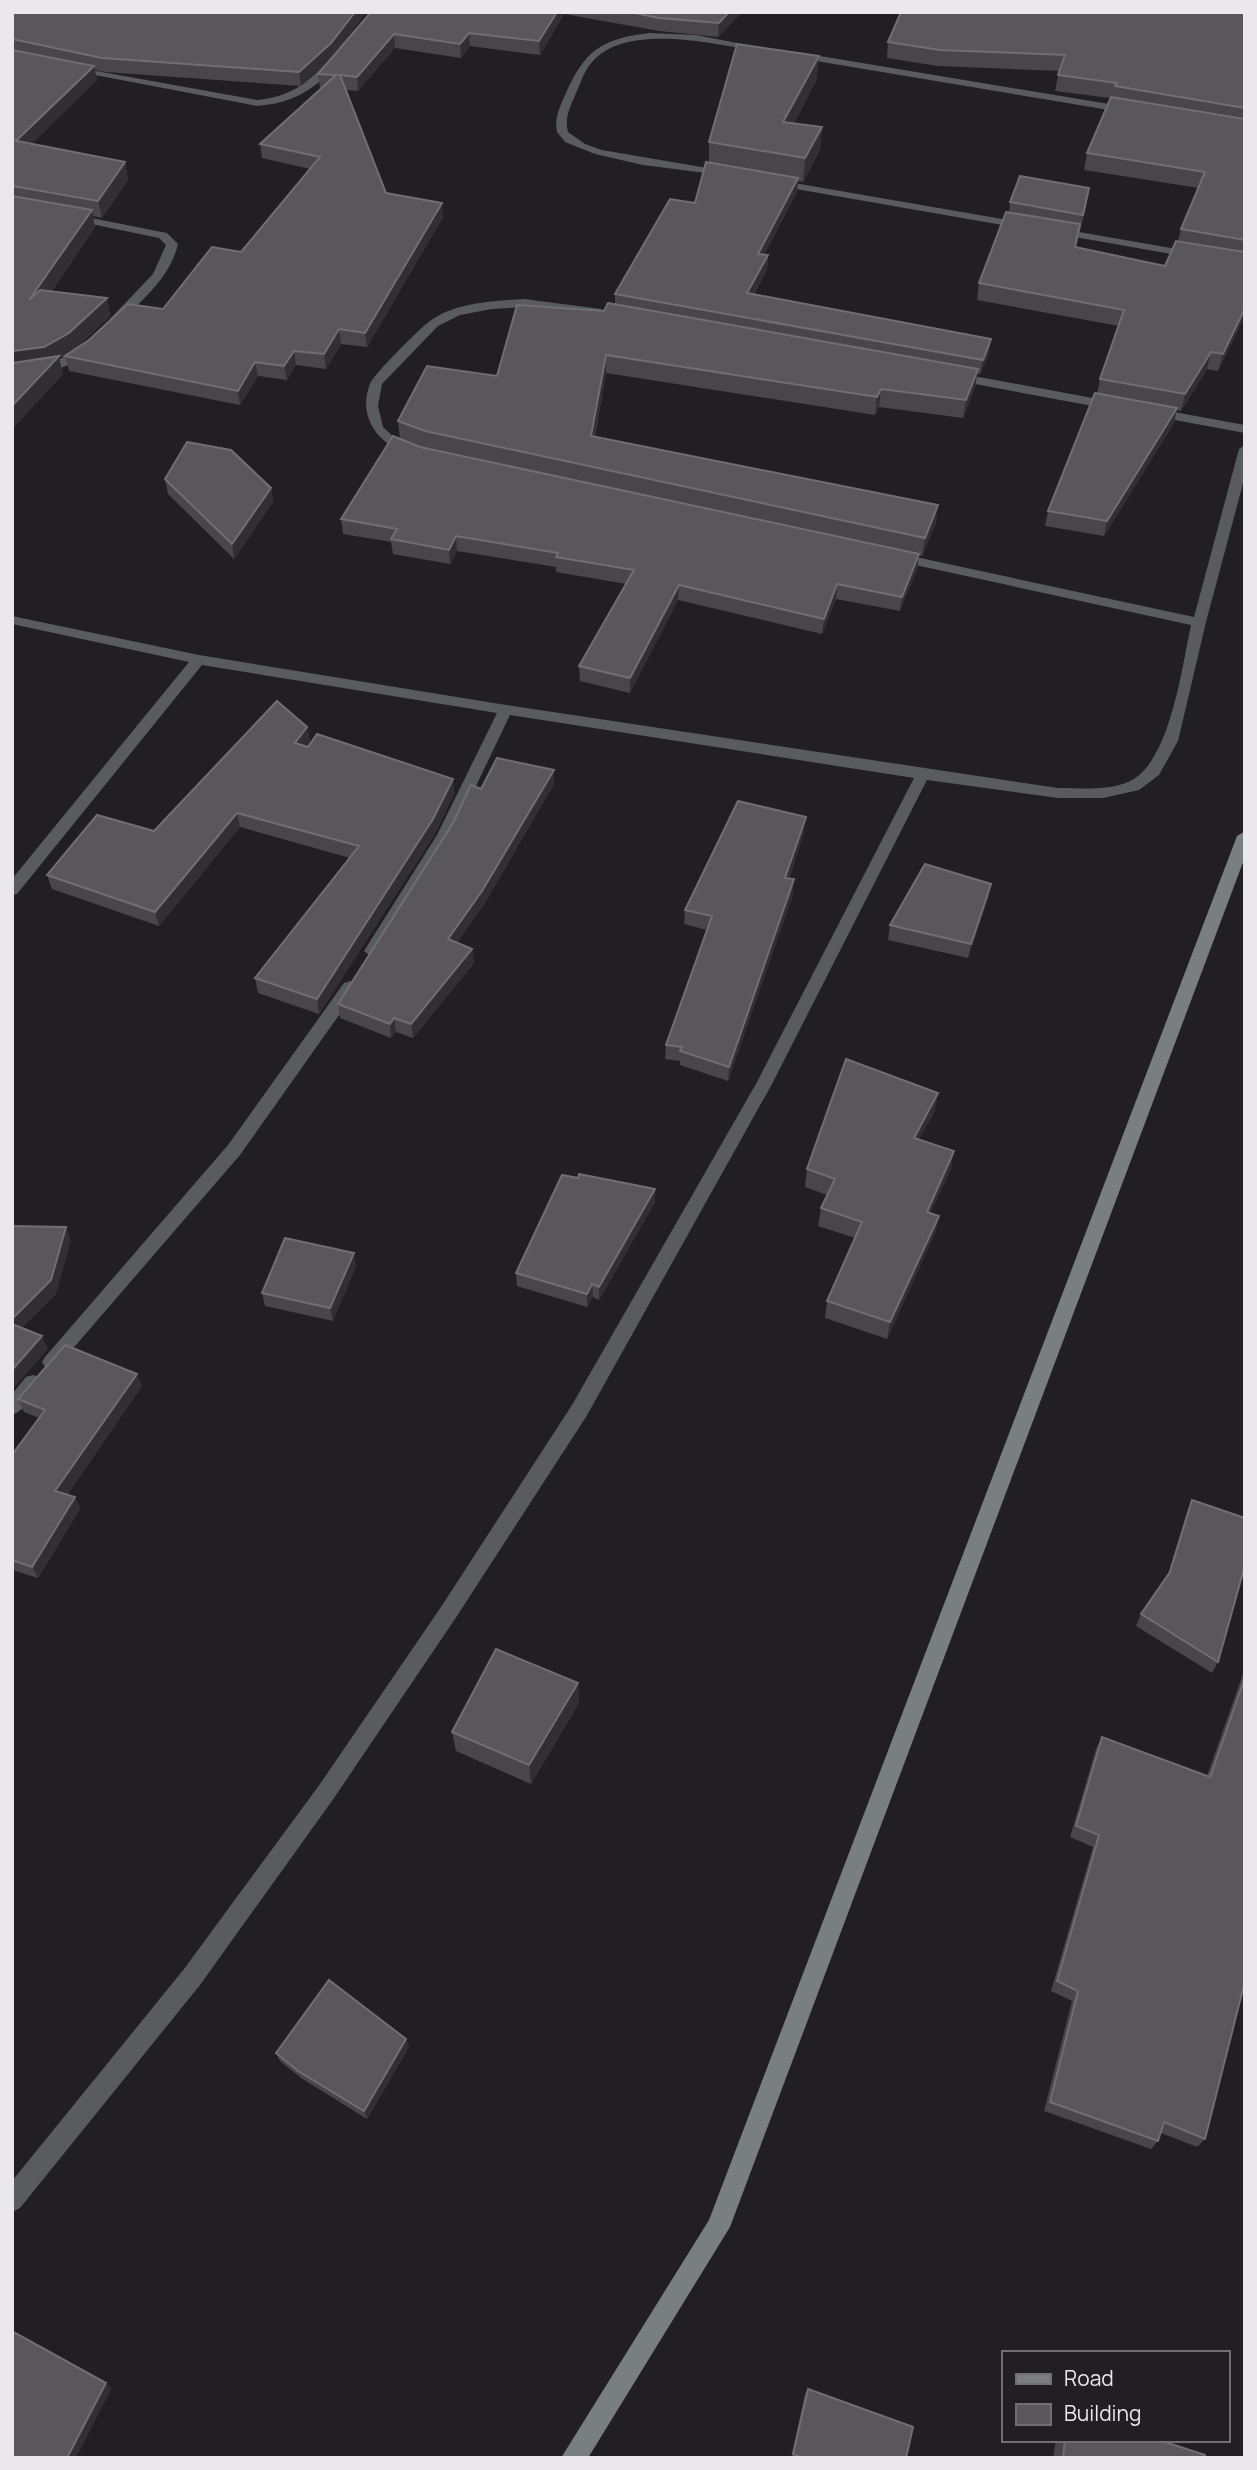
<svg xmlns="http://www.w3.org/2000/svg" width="1257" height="2470" font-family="Manrope,sans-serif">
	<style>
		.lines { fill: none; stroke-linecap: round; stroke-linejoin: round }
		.street { fill: #585c5c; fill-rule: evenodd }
		.secondary { fill: #797e7e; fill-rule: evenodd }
		.wall { fill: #49454b }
		.shaded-wall { fill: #322e34 }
		.building { fill: #5a575c; stroke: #716e73; stroke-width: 2 }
	</style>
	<rect width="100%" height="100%" fill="#211e24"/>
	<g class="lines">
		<path class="street" d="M 649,33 L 696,35 L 763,48 L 758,51 C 714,44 626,22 592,62 C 585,70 581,81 577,91 C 571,105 564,117 568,132 L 585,144 L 602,150 L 725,171 L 730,174 L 729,176 L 643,165 L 595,154 L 565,142 L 557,132 C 554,118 560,107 565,95 C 585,50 601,39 649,33 Z
			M 796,52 L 1127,107 L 1132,110 L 1127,113 L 792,57 L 792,53 Z
			M 331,58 L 340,60 C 317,89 294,103 257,106 L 69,70 L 74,67 L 257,100 C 291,97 309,82 331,58 Z
			M 777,180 L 1025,223 L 1031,226 L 1025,229 L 773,185 L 771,183 Z
			M 71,214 L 167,233 L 178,244 C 170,278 143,299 119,323 L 109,320 L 153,274 L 166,245 L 159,238 L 67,219 L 67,215 Z
			M 1056,228 L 1194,252 L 1200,255 L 1194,258 L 1052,233 L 1052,229 Z
			M 524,299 L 601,309 L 607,313 L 601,317 L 524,307 L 492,309 L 460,315 L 438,326 L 382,384 L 378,406 L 383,427 L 398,441 L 415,450 L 409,454 C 378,445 357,416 370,384 C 373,375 421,327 430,321 C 455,302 494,301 524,299 Z
			M 86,345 L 90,346 L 90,352 C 66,369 42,376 12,379 L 12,371 L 47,366 Z
			M 952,372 L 1114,402 L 1120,406 L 1114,410 L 948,379 L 946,376 Z
			M 1152,408 L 1245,425 L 1245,433 L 1148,415 L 1148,409 Z
			M 1245,445 L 1245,476 L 1206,622 L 1178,741 L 1159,775 L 1139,790 L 1103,798 L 1058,798 L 927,780 L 772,1084 L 586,1417 L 455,1619 L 334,1798 L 200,1985 L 20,2208 L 12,2212 L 12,2181 L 184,1969 L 320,1784 L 441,1607 L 572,1405 L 757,1082 L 914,778 L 510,715 L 452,836 L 378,955 L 372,957 L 364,951 L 437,835 L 497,713 L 202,665 L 17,894 L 12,895 L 12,879 L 189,662 L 12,624 L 12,616 L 199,655 L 506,705 L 1058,788 C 1081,788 1107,791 1128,782 C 1170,765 1182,666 1191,625 L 897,561 L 890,557 L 897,553 L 1194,617 L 1239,449 Z
			M 350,981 L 356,983 L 358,987 L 356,991 L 240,1155 L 57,1367 L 51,1370 L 45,1367 L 42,1362 L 45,1357 L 228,1145 L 344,983 Z
			M 33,1375 L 40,1377 L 42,1383 C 37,1394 24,1411 12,1415 L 12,1394 L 26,1377 Z"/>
		<path class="secondary" d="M 1245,831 L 1245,857 L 730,2227 L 588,2458 L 561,2458 L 709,2220 L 1237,836 Z"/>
	</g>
	<path class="wall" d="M 12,12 L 333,57 L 301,86 L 105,72 L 95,70 L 97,80 L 31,144 L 125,162 L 128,180 L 102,218 L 93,216 L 95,227 L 52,291 L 107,298 L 110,316 L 74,350 L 163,309 L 241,252 L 310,169 L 262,158 L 260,144 L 321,88 L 320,88 L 318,74 L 371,12 L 742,12 L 718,37 L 659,31 L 564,14 L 540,55 L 470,46 L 461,58 L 395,48 L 358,91 L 346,90 L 386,193 L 443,217 L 367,347 L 341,344 L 326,369 L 296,365 L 287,380 L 258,376 L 240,405 L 69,371 L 65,356 L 72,352 L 59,358 L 63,374 L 12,429 Z
		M 1245,12 L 1245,316 L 1218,371 L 1207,369 L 1181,411 L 1177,410 L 1174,423 L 1104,536 L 1045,526 L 1048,511 L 1097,394 L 1100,379 L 1119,326 L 977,300 L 979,283 L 1009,212 L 1010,202 L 1087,202 L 1076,247 L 1165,266 L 1178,241 L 1181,229 L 1199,188 L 1084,170 L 1087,153 L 1110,98 L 1055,91 L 1059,71 L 938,66 L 887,58 L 888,42 Z
		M 817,79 L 794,123 L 822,127 L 820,150 L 803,182 L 798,181 L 797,192 L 764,255 L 768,255 L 767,270 L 754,294 L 989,354 L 980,374 L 977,374 L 975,387 L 963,418 L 879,407 L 875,415 L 606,373 L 595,436 L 936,523 L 922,556 L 919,555 L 917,569 L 900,611 L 836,599 L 822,634 L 678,600 L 630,693 L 580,681 L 579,666 L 626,584 L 556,572 L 556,567 L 457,551 L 450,564 L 393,554 L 391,542 L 343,534 L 341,519 L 400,439 L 398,421 L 497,376 L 615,304 L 615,294 L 695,203 L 709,163 L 709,142 Z
		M 165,479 L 271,488 L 273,502 L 234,559 L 168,494 Z
		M 307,727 L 310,742 L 306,747 L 453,779 L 454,794 L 435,834 L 319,1014 L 258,993 L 255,978 L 350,858 L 240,827 L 159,926 L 52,889 L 47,875 L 154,831 Z
		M 554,770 L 554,784 L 483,906 L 457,942 L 472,949 L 474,963 L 413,1038 L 396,1032 L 391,1038 L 340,1018 L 338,1004 L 481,789 Z
		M 804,832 L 789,879 L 793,894 L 728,1081 L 680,1065 L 680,1061 L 665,1059 L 666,1045 L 707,930 L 684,924 L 685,910 Z
		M 991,884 L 988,899 L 968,958 L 888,940 L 890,925 Z
		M 935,1111 L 919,1139 L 951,1169 L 930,1213 L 939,1216 L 935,1233 L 887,1339 L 825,1318 L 827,1301 L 855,1238 L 818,1226 L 821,1208 L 827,1195 L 805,1187 L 807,1169 Z
		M 655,1202 L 599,1300 L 593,1297 L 587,1307 L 517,1286 L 516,1273 Z
		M 356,1266 L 333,1321 L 265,1306 L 262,1293 Z
		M 142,1386 L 67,1495 L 75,1497 L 80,1509 L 38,1578 L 12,1570 L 12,1455 L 39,1418 L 24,1412 L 18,1399 Z
		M 1192,1500 L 1218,1662 L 1212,1673 L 1136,1626 L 1141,1614 L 1167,1577 L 1187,1512 Z
		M 1245,1668 L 1245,1981 L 1205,2139 L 1197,2147 L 1161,2133 L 1158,2141 L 1151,2149 L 1044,2111 L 1072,2001 L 1051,1991 L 1093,1847 L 1070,1837 L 1096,1749 L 1102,1737 L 1207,1776 Z
		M 578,1683 L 579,1703 L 531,1784 L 456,1751 L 452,1732 Z
		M 406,2039 L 409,2047 L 367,2119 L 301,2078 L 280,2061 L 276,2053 Z
		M 808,2389 L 906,2458 L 791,2458 L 805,2394 Z
		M 1056,2440 L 1159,2440 L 1205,2458 L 1053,2458 Z"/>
	<path class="shaded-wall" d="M 355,12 L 367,12 L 333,57 L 301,86 L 299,72 Z
		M 557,12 L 564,12 L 564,14 L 540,55 L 539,41 Z
		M 729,12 L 742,12 L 718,37 L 719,23 Z
		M 469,33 L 470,46 L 461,58 L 460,44 Z
		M 394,34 L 395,48 L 358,91 L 357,77 Z
		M 819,56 L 817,79 L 782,145 L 783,122 Z
		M 94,66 L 97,80 L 19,157 L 15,142 Z
		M 822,127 L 820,150 L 803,182 L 805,158 Z
		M 125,162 L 128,180 L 102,218 L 98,201 Z
		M 798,178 L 797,192 L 757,268 L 758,254 Z
		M 442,203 L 443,217 L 367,347 L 365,333 Z
		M 92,210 L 95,227 L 34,318 L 29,300 Z
		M 768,255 L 767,270 L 746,307 L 747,293 Z
		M 107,298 L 110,316 L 73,351 L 59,358 L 63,374 L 12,429 L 12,351 Z
		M 1245,308 L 1245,316 L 1218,371 L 1223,354 Z
		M 339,329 L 341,344 L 326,369 L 324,354 Z
		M 991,339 L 989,354 L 980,374 L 983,360 Z
		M 294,351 L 296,365 L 287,380 L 284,366 Z
		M 1211,352 L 1207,369 L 1181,411 L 1185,394 Z
		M 606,355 L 606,373 L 591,454 L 591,436 Z
		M 255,362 L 258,376 L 240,405 L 238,391 Z
		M 978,369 L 975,387 L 963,418 L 966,400 Z
		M 881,389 L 879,407 L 875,415 L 877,397 Z
		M 1177,408 L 1174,423 L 1104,536 L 1107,521 Z
		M 271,488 L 273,502 L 234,559 L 232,544 Z
		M 938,505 L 936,523 L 922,556 L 925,538 Z
		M 456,536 L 457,551 L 450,564 L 449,550 Z
		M 919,554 L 917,569 L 900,611 L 902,597 Z
		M 837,584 L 836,599 L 822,634 L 824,619 Z
		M 679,585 L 678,600 L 630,693 L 630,678 Z
		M 307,727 L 310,742 L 297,757 L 295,743 Z
		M 554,770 L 554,784 L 483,906 L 449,953 L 448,939 Z
		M 453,779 L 454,794 L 435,834 L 319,1014 L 317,999 Z
		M 237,813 L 240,827 L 159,926 L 155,912 Z
		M 806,817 L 804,832 L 784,893 L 785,878 Z
		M 794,879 L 793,894 L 728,1081 L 729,1067 Z
		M 991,884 L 988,899 L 968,958 L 971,944 Z
		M 472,949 L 474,963 L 413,1038 L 411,1024 Z
		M 394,1018 L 396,1032 L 391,1038 L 390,1024 Z
		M 938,1093 L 935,1111 L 911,1155 L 914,1138 Z
		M 954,1151 L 951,1169 L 923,1229 L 927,1212 Z
		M 655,1189 L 655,1202 L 599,1300 L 599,1287 Z
		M 939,1216 L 935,1233 L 887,1339 L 890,1322 Z
		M 66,1227 L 71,1241 L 56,1294 L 14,1336 L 12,1332 L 12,1319 Z
		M 354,1253 L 356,1266 L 333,1321 L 330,1308 Z
		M 592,1284 L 593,1297 L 587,1307 L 587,1294 Z
		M 42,1336 L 48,1349 L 12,1390 L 12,1370 Z
		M 137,1374 L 142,1386 L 61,1503 L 55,1491 Z
		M 75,1497 L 80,1509 L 38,1578 L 32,1567 Z
		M 578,1683 L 579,1703 L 531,1784 L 529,1765 Z
		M 406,2039 L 409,2047 L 367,2119 L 364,2111 Z
		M 106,2383 L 112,2388 L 76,2458 L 67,2458 Z"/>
	<path class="building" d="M 12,12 L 355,12 L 331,43 L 299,72 L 102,58 L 12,39 Z
		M 371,12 L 557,12 L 539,41 L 469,33 L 460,44 L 394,34 L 357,77 L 340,75 L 386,193 L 442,203 L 365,333 L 339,329 L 324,354 L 294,351 L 284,366 L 255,362 L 238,391 L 65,356 L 89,340 L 128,304 L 163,309 L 212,247 L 241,252 L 320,157 L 260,144 L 336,75 L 318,74 Z
		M 630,12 L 729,12 L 719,23 L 659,18 Z
		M 901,12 L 1245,12 L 1245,108 L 1115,86 L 1117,83 L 1058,75 L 1065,55 L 940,50 L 888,42 Z
		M 737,44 L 819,56 L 783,122 L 822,127 L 805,158 L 709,142 Z
		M 12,50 L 94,66 L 16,141 L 12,140 Z
		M 1111,97 L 1245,119 L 1245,240 L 1181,229 L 1205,172 L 1087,153 Z
		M 12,140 L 125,162 L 98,201 L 12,186 Z
		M 706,162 L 798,178 L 758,254 L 768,255 L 747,293 L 991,339 L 983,360 L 615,294 L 670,199 L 695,203 Z
		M 1020,176 L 1089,188 L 1083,215 L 1010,202 Z
		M 12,196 L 92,210 L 29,300 L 40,290 L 107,298 L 69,333 L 44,347 L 12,351 Z
		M 1006,212 L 1080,224 L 1075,247 L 1165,266 L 1176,241 L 1245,252 L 1245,308 L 1223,354 L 1211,352 L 1185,394 L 1100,379 L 1124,310 L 979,283 Z
		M 608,303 L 978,369 L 966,400 L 881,389 L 877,397 L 606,355 L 591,436 L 938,505 L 925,538 L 425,431 L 398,421 L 427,366 L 497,376 L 517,305 L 604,311 Z
		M 59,356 L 12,406 L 12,363 Z
		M 1095,393 L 1177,408 L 1107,521 L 1048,511 Z
		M 393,436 L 420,447 L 919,554 L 902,597 L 837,584 L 824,619 L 679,585 L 630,678 L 579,666 L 634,570 L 556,557 L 558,553 L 456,536 L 449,550 L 391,539 L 397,529 L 341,519 Z
		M 187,442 L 231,450 L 271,488 L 232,544 L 165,479 Z
		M 277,701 L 307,727 L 295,743 L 308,747 L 317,734 L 453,779 L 433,819 L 317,999 L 255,978 L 359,846 L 237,813 L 155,912 L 47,875 L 97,815 L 154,831 Z
		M 497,758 L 554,770 L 482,891 L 448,939 L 472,949 L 411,1024 L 394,1018 L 390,1024 L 338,1004 L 453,823 L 471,785 L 481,789 Z
		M 738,801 L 806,817 L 785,878 L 794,879 L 729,1067 L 680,1051 L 682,1047 L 666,1045 L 712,916 L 685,910 Z
		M 925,864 L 991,884 L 971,944 L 890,925 Z
		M 846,1059 L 938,1093 L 914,1138 L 954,1151 L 927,1212 L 939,1216 L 890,1322 L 827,1301 L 862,1222 L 821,1208 L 835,1179 L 807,1169 Z
		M 579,1174 L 655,1189 L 599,1287 L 592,1284 L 587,1294 L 516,1273 L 562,1175 L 578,1178 Z
		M 12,1226 L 66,1227 L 51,1280 L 12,1319 Z
		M 285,1238 L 354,1253 L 330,1308 L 262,1293 Z
		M 12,1324 L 42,1336 L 12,1370 Z
		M 65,1345 L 137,1374 L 55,1491 L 75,1497 L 32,1567 L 12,1560 L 12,1455 L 45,1410 L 18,1399 Z
		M 1192,1500 L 1245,1518 L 1245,1565 L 1218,1662 L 1141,1614 L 1170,1572 Z
		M 496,1649 L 578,1683 L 529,1765 L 452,1732 Z
		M 1245,1677 L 1245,1981 L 1205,2139 L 1164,2122 L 1158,2141 L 1050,2102 L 1078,1991 L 1057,1981 L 1099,1835 L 1076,1826 L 1102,1737 L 1210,1777 Z
		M 329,1980 L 406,2039 L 364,2111 L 298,2071 L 276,2053 Z
		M 12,2331 L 106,2383 L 67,2458 L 12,2458 Z
		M 808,2389 L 913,2427 L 906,2458 L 802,2458 L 793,2454 Z
		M 1065,2440 L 1159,2440 L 1205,2455 L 1205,2458 L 1063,2458 Z"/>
	<rect width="1257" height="2470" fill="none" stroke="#eae8eb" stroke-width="28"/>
	<rect x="1002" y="2351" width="228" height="91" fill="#211e24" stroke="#716f74" stroke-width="2"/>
	<rect x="1016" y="2374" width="35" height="10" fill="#797e7e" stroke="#716f74" stroke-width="2"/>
	<text x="1064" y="2386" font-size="21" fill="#eae8eb">Road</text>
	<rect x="1016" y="2404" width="35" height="21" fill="#5a575c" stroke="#716f74" stroke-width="2"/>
	<text x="1064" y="2421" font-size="21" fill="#eae8eb">Building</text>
</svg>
